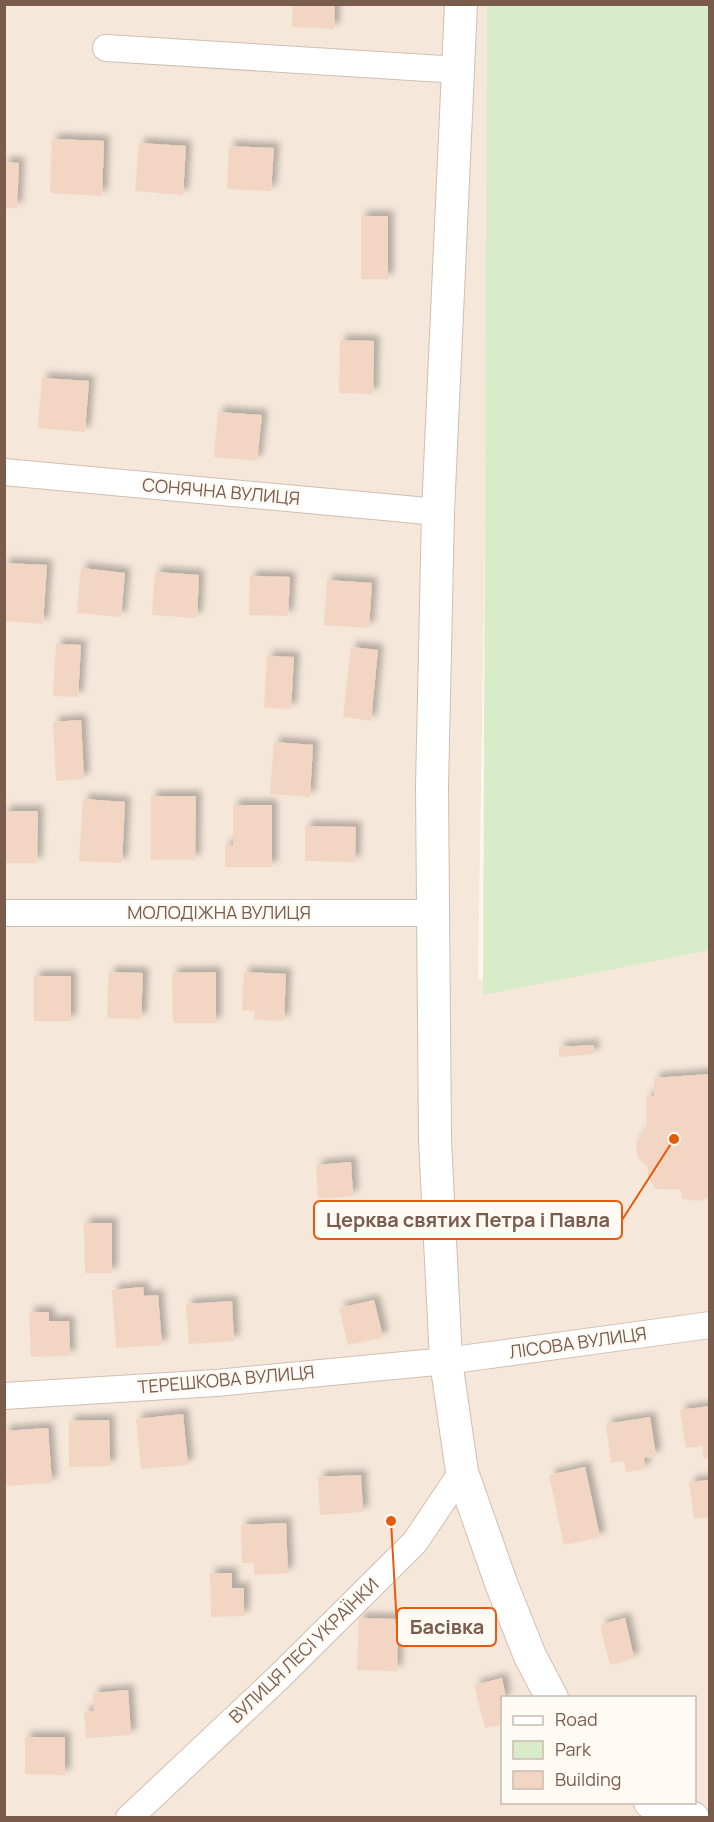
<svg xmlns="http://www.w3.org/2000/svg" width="714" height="1822" font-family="Manrope,sans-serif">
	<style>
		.residential { fill: #f5e8da; fill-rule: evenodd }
		.green { fill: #d8ecc9 }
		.building { fill: #f3d5c3; filter: url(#shadow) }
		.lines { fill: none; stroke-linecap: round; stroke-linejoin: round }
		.minor-casing { stroke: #d1beb0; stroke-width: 28 }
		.tertiary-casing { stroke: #d1beb0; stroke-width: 34 }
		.minor { stroke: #fff; stroke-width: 26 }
		.tertiary { stroke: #fff; stroke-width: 32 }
		.labels { text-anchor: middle; stroke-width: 5; stroke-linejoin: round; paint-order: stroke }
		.street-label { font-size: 18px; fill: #7a5c4d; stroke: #fffaf3 }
		.leader { fill: none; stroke: #e8590c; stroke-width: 2 }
		.callout-dot { fill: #e8590c; stroke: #fffaf3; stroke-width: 2 }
		.callout { fill: #fffaf3; stroke: #e8590c; stroke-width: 2 }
		.callout-label { font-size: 20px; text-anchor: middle; font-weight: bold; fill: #7a5c4d }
	</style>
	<defs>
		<filter id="shadow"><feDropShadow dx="5.5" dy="-5.5" stdDeviation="3" flood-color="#0004"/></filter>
	</defs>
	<rect width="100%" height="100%" fill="#fdf6ec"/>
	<path class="residential" d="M 5,5 L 493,5 L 478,980 L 709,943 L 709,1817 L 5,1818 ZM 502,1698 L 694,1698 L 694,1802 L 502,1802 Z"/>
	<path class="green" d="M 487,5 L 709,5 L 710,950 L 483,995 Z"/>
	<path class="building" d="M 293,4 L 335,4 L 334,29 L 292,27 Z
		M 52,139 L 104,141 L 102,196 L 50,193 Z
		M 139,143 L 186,146 L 183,195 L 135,191 Z
		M 229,146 L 274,148 L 271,191 L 227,189 Z
		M 4,162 L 19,163 L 17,208 L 4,208 Z
		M 361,216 L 388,216 L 388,279 L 361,279 Z
		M 340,340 L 374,341 L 373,394 L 339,393 Z
		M 42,378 L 89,381 L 85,432 L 38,428 Z
		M 218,412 L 262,415 L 257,461 L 214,457 Z
		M 4,563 L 47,565 L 43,624 L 4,621 Z
		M 81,568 L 125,573 L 121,617 L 77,613 Z
		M 155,572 L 199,575 L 197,618 L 152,615 Z
		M 250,576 L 290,577 L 288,616 L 249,615 Z
		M 327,580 L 372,583 L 369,628 L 324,625 Z
		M 56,644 L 81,645 L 78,697 L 53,696 Z
		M 351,647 L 378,650 L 371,721 L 343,717 Z
		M 267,656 L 294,657 L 291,709 L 264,708 Z
		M 81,720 L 84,779 L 56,781 L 53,722 Z
		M 274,742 L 313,745 L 310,797 L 270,794 Z
		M 151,796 L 196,796 L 195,860 L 151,860 Z
		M 83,799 L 125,802 L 122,863 L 79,861 Z
		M 233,805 L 272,805 L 272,867 L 225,867 L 225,845 L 233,845 Z
		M 4,811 L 38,811 L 37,863 L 4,863 Z
		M 305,826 L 356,827 L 355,862 L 305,861 Z
		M 109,972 L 143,973 L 141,1019 L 107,1018 Z
		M 216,972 L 216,1023 L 173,1023 L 172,973 Z
		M 244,972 L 286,974 L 284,1021 L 254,1020 L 255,1011 L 242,1010 Z
		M 34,976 L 71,976 L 71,1021 L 34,1021 Z
		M 594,1045 L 594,1054 L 559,1057 L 559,1047 Z
		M 710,1074 L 710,1197 L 698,1201 L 683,1199 L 680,1189 L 656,1189 L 648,1178 L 648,1168 L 638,1158 L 636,1143 L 647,1128 L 646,1097 L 654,1096 L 654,1078 Z
		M 351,1162 L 353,1196 L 318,1199 L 316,1165 Z
		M 84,1223 L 112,1223 L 112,1273 L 85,1273 Z
		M 143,1287 L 144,1296 L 158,1295 L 162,1345 L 116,1348 L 112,1290 Z
		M 374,1300 L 383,1337 L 348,1345 L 339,1308 Z
		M 232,1301 L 234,1341 L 189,1344 L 186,1304 Z
		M 29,1312 L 49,1312 L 49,1321 L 69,1321 L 70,1356 L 31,1357 Z
		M 710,1406 L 710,1458 L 704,1459 L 702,1446 L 686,1448 L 680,1410 Z
		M 183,1414 L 188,1465 L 141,1469 L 136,1419 Z
		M 650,1417 L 656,1456 L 644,1458 L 645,1469 L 626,1472 L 624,1461 L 611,1463 L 606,1424 Z
		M 109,1420 L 110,1466 L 69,1467 L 69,1421 Z
		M 48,1428 L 52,1483 L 7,1486 L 4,1431 Z
		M 585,1467 L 600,1537 L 564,1545 L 549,1475 Z
		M 361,1475 L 363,1512 L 320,1515 L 318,1477 Z
		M 710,1480 L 710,1517 L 694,1519 L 689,1482 Z
		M 286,1523 L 288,1573 L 254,1575 L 254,1563 L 242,1563 L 241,1525 Z
		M 210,1573 L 232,1573 L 232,1588 L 244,1588 L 244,1616 L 211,1617 Z
		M 359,1618 L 398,1619 L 397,1671 L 357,1670 Z
		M 625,1618 L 634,1658 L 610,1665 L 600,1625 Z
		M 502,1678 L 506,1698 L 502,1698 L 502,1724 L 485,1728 L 474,1685 Z
		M 128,1690 L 131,1735 L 86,1738 L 84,1712 L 94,1711 L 93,1693 Z
		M 25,1737 L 65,1737 L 65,1775 L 25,1774 Z"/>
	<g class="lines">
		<g class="minor-casing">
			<path id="minor" d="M 106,48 L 459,70
				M 4,472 L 438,512
				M 4,913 L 433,913
				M 4,1396 L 216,1383 L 446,1361 L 710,1325
				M 129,1818 L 278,1678 L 415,1542 L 462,1472"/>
		</g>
		<g class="tertiary-casing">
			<path id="tertiary" d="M 461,4 L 438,512 L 432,787 L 435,1140 L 446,1361 L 462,1472 L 501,1583 L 530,1656 L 552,1698
				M 650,1802 L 693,1818"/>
		</g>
		<use href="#minor" class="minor"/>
		<use href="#tertiary" class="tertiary"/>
	</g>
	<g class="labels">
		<g class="street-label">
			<text transform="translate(221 492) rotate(5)" y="6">СОНЯЧНА ВУЛИЦЯ</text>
			<text x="219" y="919">МОЛОДІЖНА ВУЛИЦЯ</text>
			<text transform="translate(578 1343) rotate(-8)" y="6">ЛІСОВА ВУЛИЦЯ</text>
			<text transform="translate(226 1380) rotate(-5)" y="6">ТЕРЕШКОВА ВУЛИЦЯ</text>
			<text transform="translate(304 1651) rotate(-44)" y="6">ВУЛИЦЯ ЛЕСІ УКРАЇНКИ</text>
		</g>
	</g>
	<path class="leader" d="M674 1139L622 1220M391 1521L397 1627"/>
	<g class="callout-dot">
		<circle cx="674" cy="1139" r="6"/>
		<circle cx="391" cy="1521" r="6"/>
	</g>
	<g class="callout">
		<rect x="314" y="1201" width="308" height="38" rx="6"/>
		<rect x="397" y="1608" width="99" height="38" rx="6"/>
	</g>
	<g class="callout-label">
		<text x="468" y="1227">Церква святих Петра і Павла</text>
		<text x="447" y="1634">Басівка</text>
	</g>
	<rect width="714" height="1822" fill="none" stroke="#7a5c4d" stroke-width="12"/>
	<rect x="501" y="1696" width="195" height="108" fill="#fffaf3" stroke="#cabbb1" stroke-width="1.5"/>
	<rect x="513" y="1716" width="30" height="9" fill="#ffffff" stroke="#cabbb1" stroke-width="1.5"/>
	<text x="555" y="1726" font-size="18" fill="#7a5c4d">Road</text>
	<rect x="513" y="1741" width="30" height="18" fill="#d8ecc9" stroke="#cabbb1" stroke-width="1.5"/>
	<text x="555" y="1756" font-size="18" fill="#7a5c4d">Park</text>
	<rect x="513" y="1771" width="30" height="18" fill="#f3d5c3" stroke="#cabbb1" stroke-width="1.5"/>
	<text x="555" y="1786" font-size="18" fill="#7a5c4d">Building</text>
</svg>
